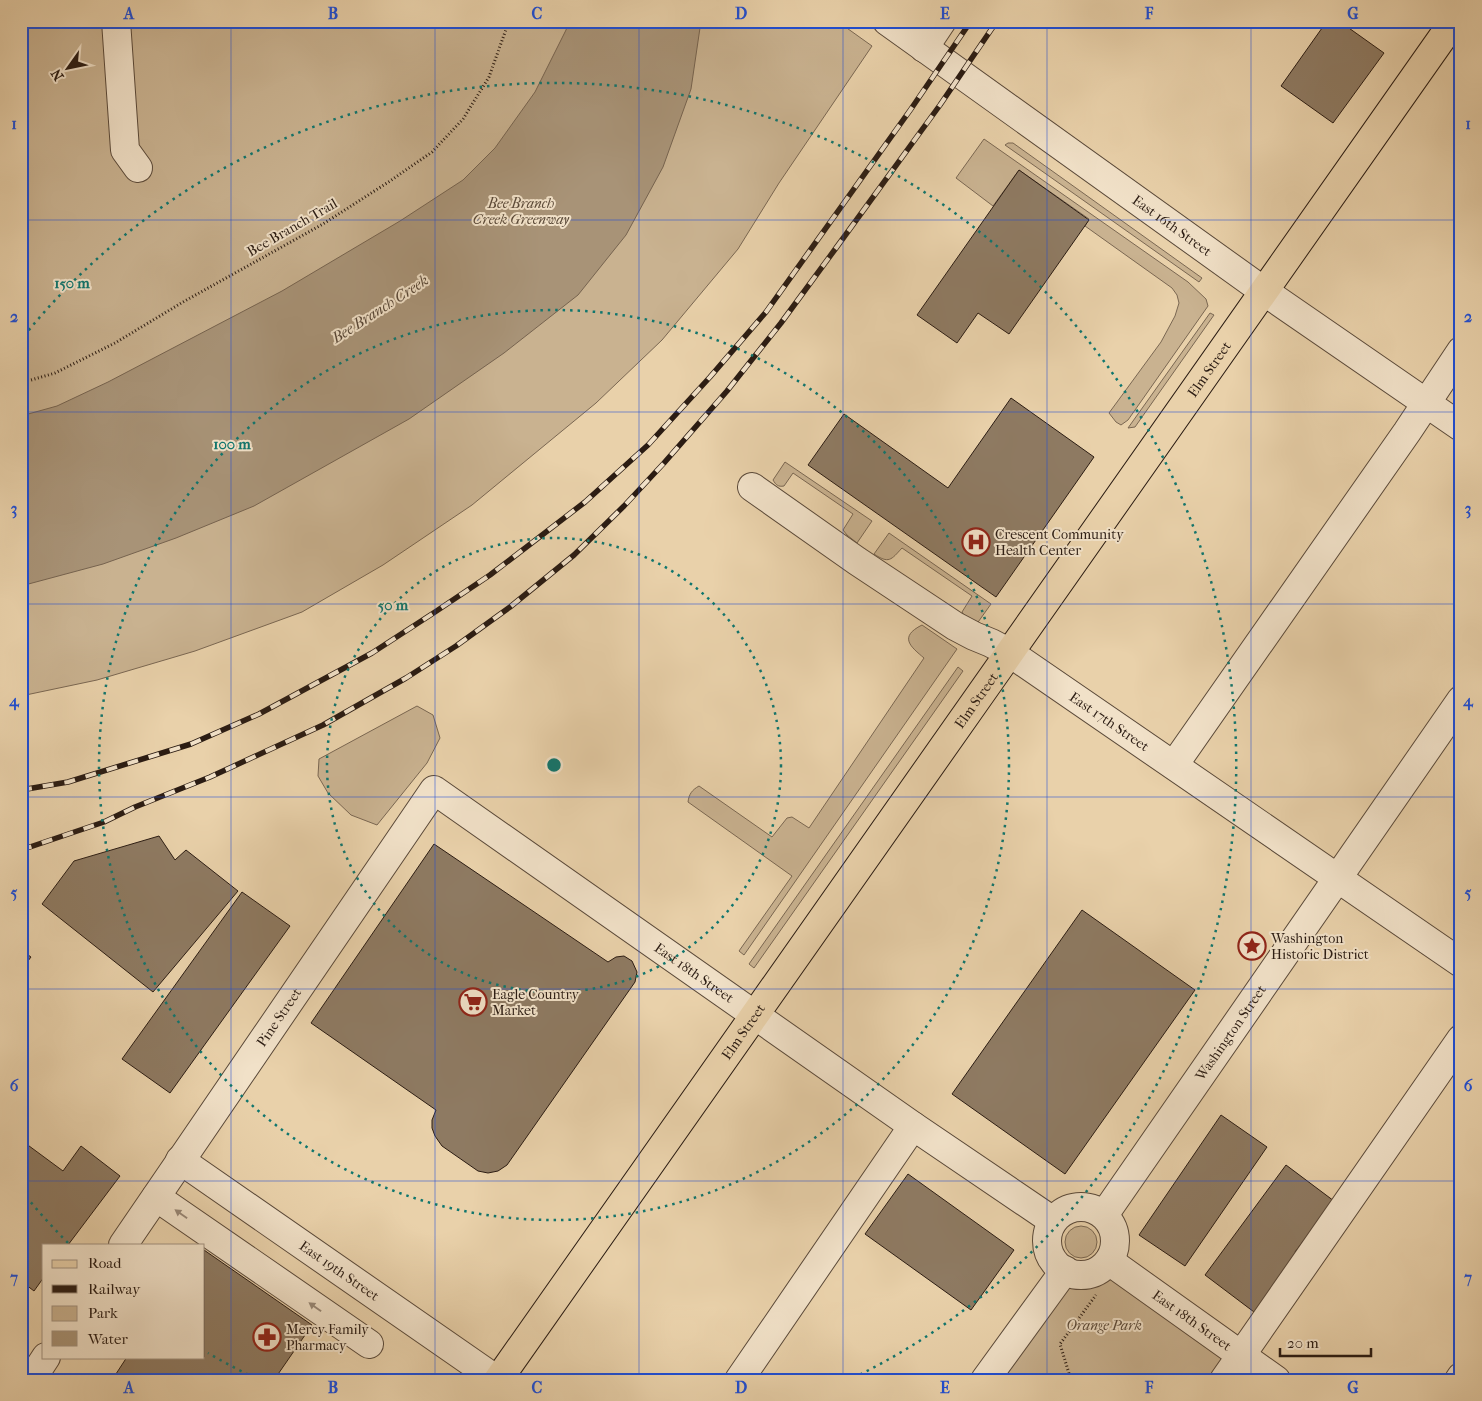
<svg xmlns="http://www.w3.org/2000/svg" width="1482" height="1401" font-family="'IM FELL French Canon',serif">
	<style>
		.green { fill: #c9b290; stroke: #7a6752 }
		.water { fill: #a89377; stroke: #76634f }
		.building { fill: #8e7a62; stroke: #2b1c13 }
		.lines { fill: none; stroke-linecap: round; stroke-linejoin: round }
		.minor-casing { stroke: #5a4939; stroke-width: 30 }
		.major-casing { stroke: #2b1c13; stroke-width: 30 }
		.path { stroke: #2b1c13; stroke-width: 3; stroke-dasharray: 1 2.5; stroke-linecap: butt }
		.minor { stroke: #f1e1c8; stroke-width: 28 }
		.major { stroke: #e9d1aa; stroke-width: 28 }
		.rail-casing { stroke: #2b1c13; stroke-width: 5.5 }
		.rail { stroke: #f1e1c8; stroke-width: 4; stroke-dasharray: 11; stroke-linecap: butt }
		.oneway { fill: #988877 }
		.grid { fill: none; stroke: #1d4ed8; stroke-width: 1; stroke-opacity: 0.55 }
		.ring { fill: none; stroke: #0f766e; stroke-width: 2.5; stroke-dasharray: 2.5 5 }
		.labels { text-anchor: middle; stroke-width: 4; stroke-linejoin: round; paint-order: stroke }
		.park-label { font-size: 14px; font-style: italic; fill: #5a4938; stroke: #f1e1c8 }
		.street-label { font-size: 14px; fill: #2b1c13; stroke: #f1e1c8 }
		.poi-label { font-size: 14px; fill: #2b1c13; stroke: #f1e1c8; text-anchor: start }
		.water-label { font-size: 15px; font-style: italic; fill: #574636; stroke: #f1e1c8 }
		.centre { fill: #0f766e; stroke: #f1e1c8; stroke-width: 2.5 }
		.ring-label { font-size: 15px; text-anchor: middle; font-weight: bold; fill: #0f766e; stroke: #f1e1c8; stroke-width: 4; stroke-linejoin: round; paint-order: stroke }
		.neatline { fill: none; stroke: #1d4ed8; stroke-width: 2 }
		.grid-label { font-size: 16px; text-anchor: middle; font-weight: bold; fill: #1d4ed8 }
	</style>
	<rect width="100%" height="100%" fill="#e9d1aa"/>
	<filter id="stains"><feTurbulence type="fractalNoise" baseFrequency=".004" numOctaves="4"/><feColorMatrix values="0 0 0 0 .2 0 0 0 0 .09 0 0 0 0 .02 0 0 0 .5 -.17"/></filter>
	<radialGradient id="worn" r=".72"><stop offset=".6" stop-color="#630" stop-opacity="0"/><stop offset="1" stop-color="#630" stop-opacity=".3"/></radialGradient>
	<path class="green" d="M 21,21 L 837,21 L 872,46 L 779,183 L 738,249 L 662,340 L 596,403 L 472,505 L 383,565 L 302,612 L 195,651 L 97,680 L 21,696 Z
		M 984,139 L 1188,282 L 1206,299 L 1208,306 L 1128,420 L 1121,425 L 1116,422 L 1109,413 L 1161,342 L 1175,316 L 1179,303 L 1177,295 L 1172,288 L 1085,226 L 1089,219 L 1019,170 L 993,206 L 956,178 Z
		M 1008,143 L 1013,143 L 1202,278 L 1199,282 L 1005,145 Z
		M 1210,313 L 1214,315 L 1135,427 L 1128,428 Z
		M 785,462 L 872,521 L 857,543 L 847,535 L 843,530 L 853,514 L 793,473 L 784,486 C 778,487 776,485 773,480 Z
		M 889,533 L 991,604 L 976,625 L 966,618 L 962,612 L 972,596 L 902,548 C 891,560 889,564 874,554 Z
		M 922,625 L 957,649 L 744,955 L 739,951 L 792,876 L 688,802 C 689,794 692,790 699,786 L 772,837 L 787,818 L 792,817 L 809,828 L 924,658 C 911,647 898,637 922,625 Z
		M 958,667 L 963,671 L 754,968 L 749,964 Z
		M 417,706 L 433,715 L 440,738 L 427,763 L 377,825 L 351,815 L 328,793 L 318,776 L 319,759 Z
		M1065 1242a16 16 0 1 1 32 0a16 16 0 1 1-32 0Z
		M 1100,1269 L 1242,1355 L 1224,1380 L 985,1380 L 1076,1274 L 1089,1274 Z"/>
	<path class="water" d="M 569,21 L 701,21 L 691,89 L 663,167 L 626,235 L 578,295 L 504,353 L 409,419 L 254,506 L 176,538 L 103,564 L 21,586 L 21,416 L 57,406 L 108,382 L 282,291 L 400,221 L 463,180 L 495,148 L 535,92 L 566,30 Z"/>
	<path class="building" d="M 1327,21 L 1339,21 L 1384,53 L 1333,123 L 1281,86 Z
		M 1019,170 L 1089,220 L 1009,334 L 978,313 L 957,343 L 917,315 Z
		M 1011,398 L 1094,457 L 996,597 L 808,465 L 844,414 L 948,488 Z
		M 159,836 L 175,860 L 186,850 L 238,891 L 153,992 L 42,904 L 74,861 Z
		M 434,844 L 608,962 L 616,957 L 624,956 L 632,961 L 637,972 L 635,982 L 507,1165 L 498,1171 L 488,1173 L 478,1171 L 442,1146 L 435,1136 L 432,1128 L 432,1120 L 436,1110 L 311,1023 Z
		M 242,892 L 290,926 L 170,1093 L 122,1059 Z
		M 1082,910 L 1195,990 L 1065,1174 L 952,1094 Z
		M 21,950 L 31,957 L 21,970 Z
		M 1221,1115 L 1267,1147 L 1185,1266 L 1139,1235 Z
		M 21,1140 L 63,1171 L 81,1146 L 120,1176 L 68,1245 L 44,1245 L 44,1277 L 34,1291 L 21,1281 Z
		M 1286,1165 L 1334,1201 L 1295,1252 L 1301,1257 L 1258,1315 L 1205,1275 Z
		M 908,1174 L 1014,1250 L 971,1310 L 865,1234 Z
		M 204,1250 L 312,1325 L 274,1380 L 112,1380 L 127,1357 L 204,1357 Z"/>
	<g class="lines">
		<g class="minor-casing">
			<g id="minor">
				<path d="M 116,21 L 125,150 L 138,168"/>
				<path id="s1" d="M 887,21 L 1265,292 L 1461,427"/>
				<path d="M 924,48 L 942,21"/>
				<path id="s2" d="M 752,487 L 857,561 L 955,626 L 974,636 L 991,643 L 1010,653 L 1461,963"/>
				<path d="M 1174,765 L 1407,432 L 1461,351"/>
				<path id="s3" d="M 180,1160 L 497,1380"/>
				<path d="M 156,1197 L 369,1344"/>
				<circle cx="1081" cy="1241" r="34"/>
				<path id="s4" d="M 1104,1215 L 1461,700"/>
				<path id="s5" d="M 123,1245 L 434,790 L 913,1126 L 1053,1221"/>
				<path id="s6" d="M 1109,1261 L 1276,1380"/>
				<path d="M 31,1380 L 46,1357"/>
				<path d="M 739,1380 L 913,1126"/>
				<path d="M 985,1380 L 1065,1270"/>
				<path d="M 1224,1380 L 1461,1039"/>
				<path d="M 1459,1380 L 1461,1377"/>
			</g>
		</g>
		<g class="major-casing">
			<g id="major">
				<path id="s7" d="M 498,1380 L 1454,21"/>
			</g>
		</g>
		<path class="path" d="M 21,383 L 55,373 L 115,343 L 183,302 L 323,224 L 390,181 L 432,152 L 463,119 L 489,77 L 509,21
			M 1071,1380 L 1060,1344 L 1096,1295"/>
		<use href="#minor" class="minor"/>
		<use href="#major" class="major"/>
		<g class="rail-casing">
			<path id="rail" d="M 21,790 L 68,782 L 191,744 L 259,714 L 372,653 L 435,612 L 490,575 L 585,502 L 648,445 L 710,377 L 766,312 L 911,109 L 971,21
				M 21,850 L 104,822 L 135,807 L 210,777 L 323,725 L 406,678 L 456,646 L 510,607 L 574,555 L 624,506 L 664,463 L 727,391 L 781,323 L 836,248 L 940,105 L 997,21"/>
		</g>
		<use href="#rail" class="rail"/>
	</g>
	<defs><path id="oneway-solid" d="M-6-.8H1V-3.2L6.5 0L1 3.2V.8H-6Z" transform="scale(1.25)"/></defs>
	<g class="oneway">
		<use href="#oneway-solid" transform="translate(181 1214) rotate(-145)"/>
		<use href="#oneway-solid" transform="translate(315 1307) rotate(-145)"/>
	</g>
	<path class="grid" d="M 231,21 L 231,1380M 435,21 L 435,1380M 639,21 L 639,1380M 843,21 L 843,1380M 1047,21 L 1047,1380M 1251,21 L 1251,1380M 21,220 L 1461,220M 21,412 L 1461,412M 21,604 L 1461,604M 21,797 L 1461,797M 21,989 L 1461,989M 21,1181 L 1461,1181"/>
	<g class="ring">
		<circle cx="554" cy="765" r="227"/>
		<circle cx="554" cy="765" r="455"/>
		<path d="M255 1378A682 682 0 0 1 208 1353M68 1243A682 682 0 0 1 24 1194M24 336A682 682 0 1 1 853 1378"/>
	</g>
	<defs>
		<g id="hospital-ring" transform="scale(1.4375)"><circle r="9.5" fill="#f1e1c8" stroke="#8f2418" stroke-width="1.5"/><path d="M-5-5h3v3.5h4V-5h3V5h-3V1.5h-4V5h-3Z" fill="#8f2418"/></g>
		<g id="sight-ring" transform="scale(1.4375)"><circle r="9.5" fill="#f1e1c8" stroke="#8f2418" stroke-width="1.5"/><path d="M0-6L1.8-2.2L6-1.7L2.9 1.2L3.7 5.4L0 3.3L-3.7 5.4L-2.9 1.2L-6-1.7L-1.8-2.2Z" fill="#8f2418"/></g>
		<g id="supermarket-ring" transform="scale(1.4375)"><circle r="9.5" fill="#f1e1c8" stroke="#8f2418" stroke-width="1.5"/><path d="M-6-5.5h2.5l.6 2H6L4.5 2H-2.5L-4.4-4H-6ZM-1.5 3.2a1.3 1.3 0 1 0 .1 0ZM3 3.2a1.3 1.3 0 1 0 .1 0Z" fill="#8f2418"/></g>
		<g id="pharmacy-ring" transform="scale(1.4375)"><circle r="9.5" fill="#f1e1c8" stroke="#8f2418" stroke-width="1.5"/><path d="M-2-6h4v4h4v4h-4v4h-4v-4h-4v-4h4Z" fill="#8f2418"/></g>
	</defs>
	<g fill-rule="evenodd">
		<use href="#hospital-ring" x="976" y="542"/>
		<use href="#sight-ring" x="1252" y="946"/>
		<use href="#supermarket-ring" x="473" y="1002"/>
		<use href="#pharmacy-ring" x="267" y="1337"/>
	</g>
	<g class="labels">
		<g class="park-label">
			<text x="521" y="208">Bee Branch<tspan x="521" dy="16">Creek Greenway</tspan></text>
			<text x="1104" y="1330">Orange Park</text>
		</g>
		<g class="street-label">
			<text dy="5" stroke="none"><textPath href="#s1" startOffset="351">East 16th Street</textPath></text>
			<text transform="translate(292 227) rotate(-30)" y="5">Bee Branch Trail</text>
			<text dy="5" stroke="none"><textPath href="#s7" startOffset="1236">Elm Street</textPath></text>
			<text dy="5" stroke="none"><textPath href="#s7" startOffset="831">Elm Street</textPath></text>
			<text dy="5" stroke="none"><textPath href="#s2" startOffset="428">East 17th Street</textPath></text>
			<text dy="5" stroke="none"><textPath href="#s5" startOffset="869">East 18th Street</textPath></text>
			<text dy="5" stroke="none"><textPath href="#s5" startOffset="276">Pine Street</textPath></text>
			<text dy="5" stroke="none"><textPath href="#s7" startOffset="426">Elm Street</textPath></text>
			<text dy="5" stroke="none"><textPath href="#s4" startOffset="222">Washington Street</textPath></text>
			<text dy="5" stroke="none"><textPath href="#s3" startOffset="194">East 19th Street</textPath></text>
			<text dy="5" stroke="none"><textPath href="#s6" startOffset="102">East 18th Street</textPath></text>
		</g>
		<g class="poi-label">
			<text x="995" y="539">Crescent Community<tspan x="995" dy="16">Health Center</tspan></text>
			<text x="1271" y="943">Washington<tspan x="1271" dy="16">Historic District</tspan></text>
			<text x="492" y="999">Eagle Country<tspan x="492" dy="16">Market</tspan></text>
			<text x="286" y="1334">Mercy Family<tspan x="286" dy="16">Pharmacy</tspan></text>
		</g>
		<g class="water-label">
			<text transform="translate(380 309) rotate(-33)" y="5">Bee Branch Creek</text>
		</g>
	</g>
	<circle cx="554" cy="765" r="8" class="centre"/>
	<g class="ring-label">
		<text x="72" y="288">150 m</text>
		<text x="232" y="449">100 m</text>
		<text x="393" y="610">50 m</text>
	</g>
	<rect width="1482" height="1401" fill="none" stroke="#e9d1aa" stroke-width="55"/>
	<rect x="42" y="1244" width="162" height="115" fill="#f1e1c8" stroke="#a29280"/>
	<rect x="52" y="1260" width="25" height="8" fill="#e9d1aa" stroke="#a29280"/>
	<text x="88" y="1268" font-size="15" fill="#2b1c13">Road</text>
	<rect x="52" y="1285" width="25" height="8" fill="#2b1c13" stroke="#a29280"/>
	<text x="88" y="1294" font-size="15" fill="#2b1c13">Railway</text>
	<rect x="52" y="1306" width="25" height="15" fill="#c9b290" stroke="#a29280"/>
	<text x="88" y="1318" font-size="15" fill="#2b1c13">Park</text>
	<rect x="52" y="1331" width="25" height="15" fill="#a89377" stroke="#a29280"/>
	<text x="88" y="1344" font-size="15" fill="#2b1c13">Water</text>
	<g transform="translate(68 68) rotate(237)" stroke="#f1e1c8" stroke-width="4" paint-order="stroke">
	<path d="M0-4L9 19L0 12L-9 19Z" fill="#2b1c13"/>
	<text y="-8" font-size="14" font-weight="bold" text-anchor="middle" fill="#2b1c13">N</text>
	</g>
	<path d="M1280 1348v8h91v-8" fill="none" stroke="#2b1c13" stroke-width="2.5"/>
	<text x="1287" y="1348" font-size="15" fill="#2b1c13" stroke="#f1e1c8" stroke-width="4" paint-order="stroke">20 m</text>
	<rect x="28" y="28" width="1426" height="1346" class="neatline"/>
	<g class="grid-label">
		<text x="129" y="19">A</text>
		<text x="333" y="19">B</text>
		<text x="537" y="19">C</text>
		<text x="741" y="19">D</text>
		<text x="945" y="19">E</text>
		<text x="1149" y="19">F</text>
		<text x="1353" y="19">G</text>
		<text x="14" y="129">1</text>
		<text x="1468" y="129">1</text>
		<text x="14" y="322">2</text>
		<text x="1468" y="322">2</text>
		<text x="14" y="514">3</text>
		<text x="1468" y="514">3</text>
		<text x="14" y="706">4</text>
		<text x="1468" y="706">4</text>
		<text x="14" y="898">5</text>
		<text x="1468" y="898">5</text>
		<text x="14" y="1091">6</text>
		<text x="1468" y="1091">6</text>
		<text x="14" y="1283">7</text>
		<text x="1468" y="1283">7</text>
		<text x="129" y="1393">A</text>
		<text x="333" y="1393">B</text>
		<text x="537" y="1393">C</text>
		<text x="741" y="1393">D</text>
		<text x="945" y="1393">E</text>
		<text x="1149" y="1393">F</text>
		<text x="1353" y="1393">G</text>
	</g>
	<rect width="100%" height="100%" filter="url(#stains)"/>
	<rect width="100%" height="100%" fill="url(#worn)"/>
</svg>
